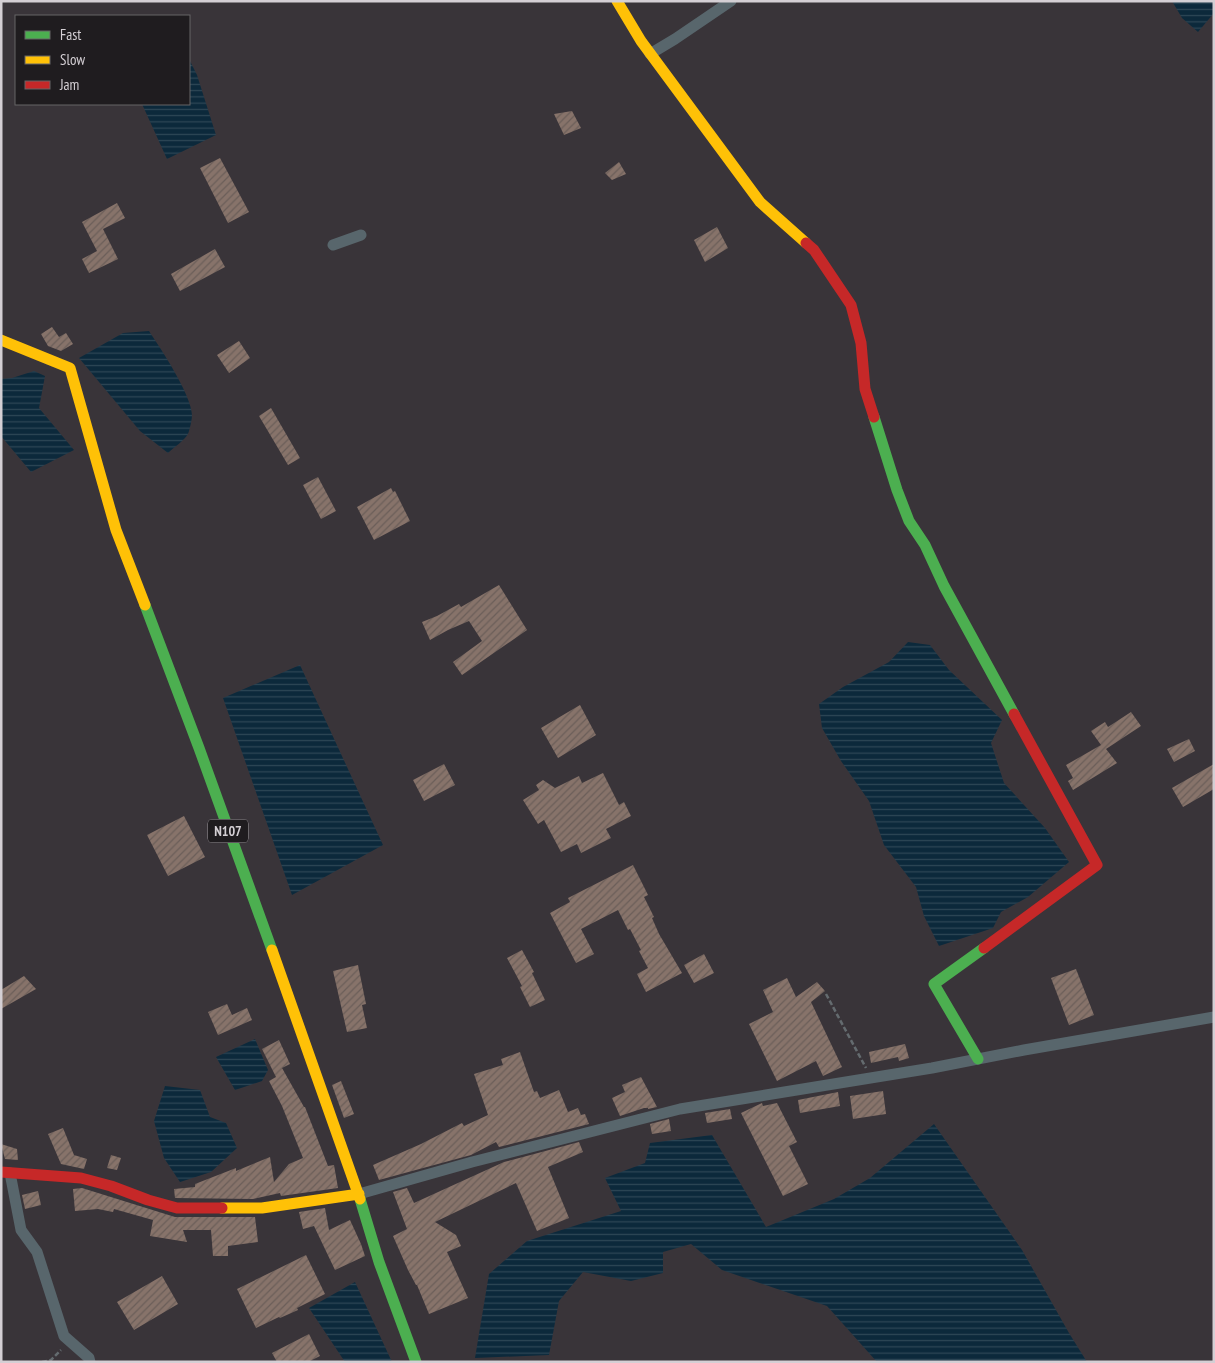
<svg xmlns="http://www.w3.org/2000/svg" width="1215" height="1363" font-family="'PT Sans Narrow',sans-serif">
	<style>
		.water { fill: url(#water-rules) }
		.building { fill: url(#building-hatch) }
		.lines { fill: none; stroke-linecap: round; stroke-linejoin: round }
		.path { stroke: #646b6f; stroke-width: 2.5; stroke-dasharray: 5 2.5; stroke-linecap: butt }
		.street { stroke: #58666c; stroke-width: 11 }
		.fast { stroke: #4caf50; stroke-width: 11 }
		.slow { stroke: #ffc107; stroke-width: 11 }
		.jam { stroke: #c62828; stroke-width: 11 }
		.labels { text-anchor: middle; stroke-width: 5; stroke-linejoin: round; paint-order: stroke }
		.shield { fill: #1f1c1f; stroke: #9e999e; stroke-width: 1 }
		.shield-label { font-size: 14px; font-weight: bold; fill: #d4cfd4 }
	</style>
	<defs>
		<pattern id="water-rules" width="6" height="5" patternUnits="userSpaceOnUse" patternTransform="scale(1.25)"><rect width="6" height="5" fill="#0c293b"/><path d="M0 2.5h6" fill="none" stroke="#2e4756"/></pattern>
		<pattern id="building-hatch" width="6" height="6" patternUnits="userSpaceOnUse" patternTransform="scale(1.25)"><rect width="6" height="6" fill="#87736a"/><path d="M-1 1l2-2M0 6l6-6M5 7l2-2" fill="none" stroke="#6b5e59"/></pattern>
	</defs>
	<rect width="100%" height="100%" fill="#393439"/>
	<path class="water" d="M 1172,1 L 1214,1 L 1214,13 L 1198,32 L 1182,18 Z
		M 189,59 L 197,75 L 216,135 L 167,159 L 142,104 L 189,104 Z
		M 149,331 C 161,349 191,394 192,415 C 192,419 190,429 188,434 C 184,441 174,447 168,453 L 140,431 L 79,358 L 123,333 Z
		M 34,371 L 45,376 L 39,408 L 74,450 L 31,472 L 1,436 L 1,379 L 12,378 Z
		M 908,642 L 930,645 L 949,670 L 1002,720 L 991,743 L 1004,783 L 1045,828 L 1069,862 L 1028,897 L 1001,912 L 993,928 L 939,946 L 924,916 L 916,887 L 884,845 L 869,801 L 841,761 L 822,728 L 819,704 L 843,687 L 889,662 Z
		M 300,665 L 383,845 L 292,895 L 223,698 Z
		M 255,1039 L 268,1070 L 262,1081 L 235,1090 L 216,1057 Z
		M 165,1086 L 200,1090 L 210,1117 L 226,1123 L 237,1148 L 211,1172 L 180,1182 L 164,1158 L 154,1121 Z
		M 934,1124 L 1022,1250 L 1069,1333 L 1087,1362 L 877,1362 L 827,1306 L 722,1270 L 691,1244 L 663,1252 L 663,1273 L 631,1281 L 583,1272 L 559,1301 L 549,1355 L 475,1358 L 489,1274 L 527,1241 L 621,1211 L 605,1178 L 645,1163 L 650,1143 L 712,1135 L 766,1227 L 834,1199 L 870,1178 Z
		M 355,1282 L 392,1362 L 345,1362 L 309,1308 Z"/>
	<path class="building" d="M 572,111 L 581,128 L 564,135 L 554,114 Z
		M 220,158 L 249,212 L 228,223 L 200,168 Z
		M 619,162 L 626,174 L 612,180 L 605,173 Z
		M 117,203 L 125,218 L 103,229 L 118,259 L 89,273 L 82,259 L 97,251 L 82,222 Z
		M 717,227 L 728,248 L 705,262 L 694,240 Z
		M 215,249 L 225,267 L 180,291 L 171,274 Z
		M 52,327 L 59,337 L 66,333 L 73,344 L 61,351 L 48,346 L 41,334 Z
		M 239,341 L 250,358 L 229,373 L 217,355 Z
		M 271,408 L 300,458 L 288,465 L 259,416 Z
		M 318,477 L 336,511 L 321,519 L 303,485 Z
		M 391,488 L 393,492 L 395,491 L 410,521 L 374,540 L 357,507 Z
		M 499,585 L 527,630 L 462,675 L 453,662 L 482,641 L 469,621 L 448,630 L 430,640 L 422,622 L 437,616 L 459,604 L 461,607 Z
		M 580,705 L 596,735 L 558,758 L 541,728 Z
		M 1131,712 L 1141,726 L 1106,749 L 1117,763 L 1073,790 L 1068,781 L 1073,778 L 1066,765 L 1101,745 L 1091,731 L 1105,722 L 1108,727 Z
		M 1189,739 L 1195,751 L 1174,762 L 1167,749 Z
		M 444,764 L 455,785 L 424,801 L 413,780 Z
		M 1214,764 L 1214,789 L 1183,807 L 1172,788 Z
		M 603,773 L 619,805 L 624,802 L 631,816 L 606,829 L 611,838 L 581,853 L 577,844 L 561,852 L 544,820 L 538,824 L 523,800 L 539,790 L 536,785 L 543,780 L 555,788 L 579,776 L 582,783 Z
		M 184,816 L 205,857 L 168,876 L 147,835 Z
		M 633,865 L 648,895 L 644,897 L 654,917 L 652,918 L 659,934 L 682,973 L 646,992 L 637,974 L 648,968 L 639,951 L 641,950 L 630,929 L 628,930 L 618,910 L 581,929 L 594,954 L 576,963 L 550,913 L 570,902 L 568,898 Z
		M 522,950 L 534,972 L 532,973 L 545,1000 L 530,1007 L 520,987 L 522,986 L 507,958 Z
		M 704,954 L 714,973 L 694,983 L 684,965 Z
		M 358,965 L 366,1004 L 362,1005 L 367,1028 L 347,1032 L 333,971 Z
		M 1076,969 L 1094,1015 L 1069,1025 L 1051,978 Z
		M 24,976 L 36,989 L 1,1009 L 1,990 Z
		M 787,978 L 796,997 L 817,982 L 825,991 L 811,1002 L 842,1067 L 823,1076 L 816,1061 L 777,1081 L 749,1024 L 773,1012 L 763,990 Z
		M 227,1004 L 232,1015 L 247,1008 L 252,1020 L 218,1035 L 208,1012 Z
		M 279,1040 L 290,1064 L 282,1068 L 304,1107 L 305,1107 L 328,1166 L 334,1165 L 338,1188 L 281,1196 L 280,1193 L 253,1199 L 175,1198 L 174,1189 L 195,1187 L 195,1184 L 236,1168 L 236,1171 L 270,1157 L 274,1182 L 289,1164 L 303,1158 L 282,1106 L 269,1081 L 276,1077 L 262,1049 Z
		M 905,1044 L 909,1058 L 899,1061 L 898,1057 L 871,1063 L 869,1052 Z
		M 520,1052 L 534,1092 L 537,1091 L 540,1098 L 559,1090 L 568,1112 L 578,1108 L 581,1115 L 585,1114 L 589,1124 L 499,1147 L 496,1142 L 471,1155 L 379,1180 L 373,1165 L 421,1144 L 462,1123 L 464,1126 L 488,1115 L 474,1074 L 503,1065 L 501,1059 Z
		M 641,1077 L 657,1107 L 648,1109 L 648,1108 L 644,1108 L 620,1116 L 612,1098 L 625,1092 L 622,1085 Z
		M 341,1081 L 354,1114 L 344,1118 L 332,1085 Z
		M 883,1091 L 886,1114 L 853,1119 L 850,1096 Z
		M 838,1092 L 840,1106 L 800,1113 L 798,1100 Z
		M 762,1103 L 763,1106 L 777,1103 L 797,1142 L 789,1146 L 808,1184 L 783,1196 L 741,1113 Z
		M 730,1109 L 732,1119 L 707,1123 L 705,1113 Z
		M 669,1119 L 671,1131 L 652,1134 L 650,1124 Z
		M 63,1128 L 74,1155 L 87,1159 L 84,1169 L 61,1164 L 48,1134 Z
		M 579,1142 L 583,1152 L 548,1167 L 569,1218 L 537,1231 L 516,1183 L 435,1222 L 456,1235 L 461,1246 L 447,1252 L 468,1298 L 429,1314 L 417,1285 L 416,1285 L 408,1270 L 393,1236 L 407,1229 L 393,1192 L 407,1188 L 414,1203 L 504,1162 Z
		M 1,1144 L 17,1149 L 18,1160 L 5,1159 Z
		M 111,1155 L 121,1158 L 117,1170 L 107,1168 Z
		M 82,1188 L 175,1217 L 255,1217 L 258,1242 L 228,1246 L 228,1256 L 213,1256 L 211,1230 L 183,1230 L 187,1242 L 150,1236 L 153,1220 L 114,1209 L 113,1212 L 98,1209 L 75,1211 L 73,1189 Z
		M 38,1191 L 41,1205 L 25,1209 L 22,1195 Z
		M 325,1208 L 329,1230 L 350,1220 L 361,1244 L 365,1256 L 335,1270 L 314,1226 L 303,1229 L 299,1212 Z
		M 306,1255 L 325,1294 L 297,1308 L 298,1310 L 280,1318 L 279,1317 L 256,1328 L 237,1289 Z
		M 162,1276 L 178,1304 L 134,1330 L 117,1302 Z
		M 309,1334 L 320,1356 L 308,1362 L 277,1362 L 272,1353 Z"/>
	<g class="lines">
		<path class="path" d="M 826,994 L 866,1068
			M 42,1362 L 51,1360 L 61,1350"/>
		<path class="street" d="M 650,54 L 675,39 L 731,1
			M 333,245 L 361,235
			M 10,1173 L 21,1230 L 37,1252 L 64,1336 L 89,1358 L 90,1362
			M 359,1194 L 472,1162 L 680,1109 L 932,1068 L 1024,1050 L 1214,1017"/>
		<path class="fast" d="M 874,417 L 897,490 L 909,521 L 925,545 L 944,586 L 1014,714
			M 145,605 L 199,748 L 272,950
			M 978,1059 L 934,984 L 984,948
			M 360,1199 L 379,1262 L 416,1362"/>
		<path class="slow" d="M 617,1 L 641,41 L 760,202 L 806,243
			M 1,340 L 70,368 L 116,530 L 145,605
			M 272,950 L 360,1199
			M 222,1208 L 262,1208 L 359,1194"/>
		<path class="jam" d="M 806,243 L 814,250 L 851,305 L 861,343 L 865,389 L 874,417
			M 984,948 L 1097,865 L 1014,714
			M 1,1172 L 81,1178 L 111,1186 L 148,1200 L 177,1208 L 222,1208"/>
	</g>
	<g class="labels">
		<rect class="shield" x="208" y="819.5" width="40" height="23" rx="4"/>
		<g class="shield-label">
			<text x="228" y="836">N107</text>
		</g>
	</g>
	<rect width="1215" height="1363" fill="none" stroke="#d4cfd4" stroke-width="5"/>
	<rect x="15" y="15" width="175" height="90" fill="#1f1c1f" stroke="#676467"/>
	<rect x="25" y="31" width="25" height="8" fill="#4caf50" stroke="#676467"/>
	<text x="60" y="40" font-size="15" fill="#d4cfd4">Fast</text>
	<rect x="25" y="56" width="25" height="8" fill="#ffc107" stroke="#676467"/>
	<text x="60" y="65" font-size="15" fill="#d4cfd4">Slow</text>
	<rect x="25" y="81" width="25" height="8" fill="#c62828" stroke="#676467"/>
	<text x="60" y="90" font-size="15" fill="#d4cfd4">Jam</text>
</svg>
